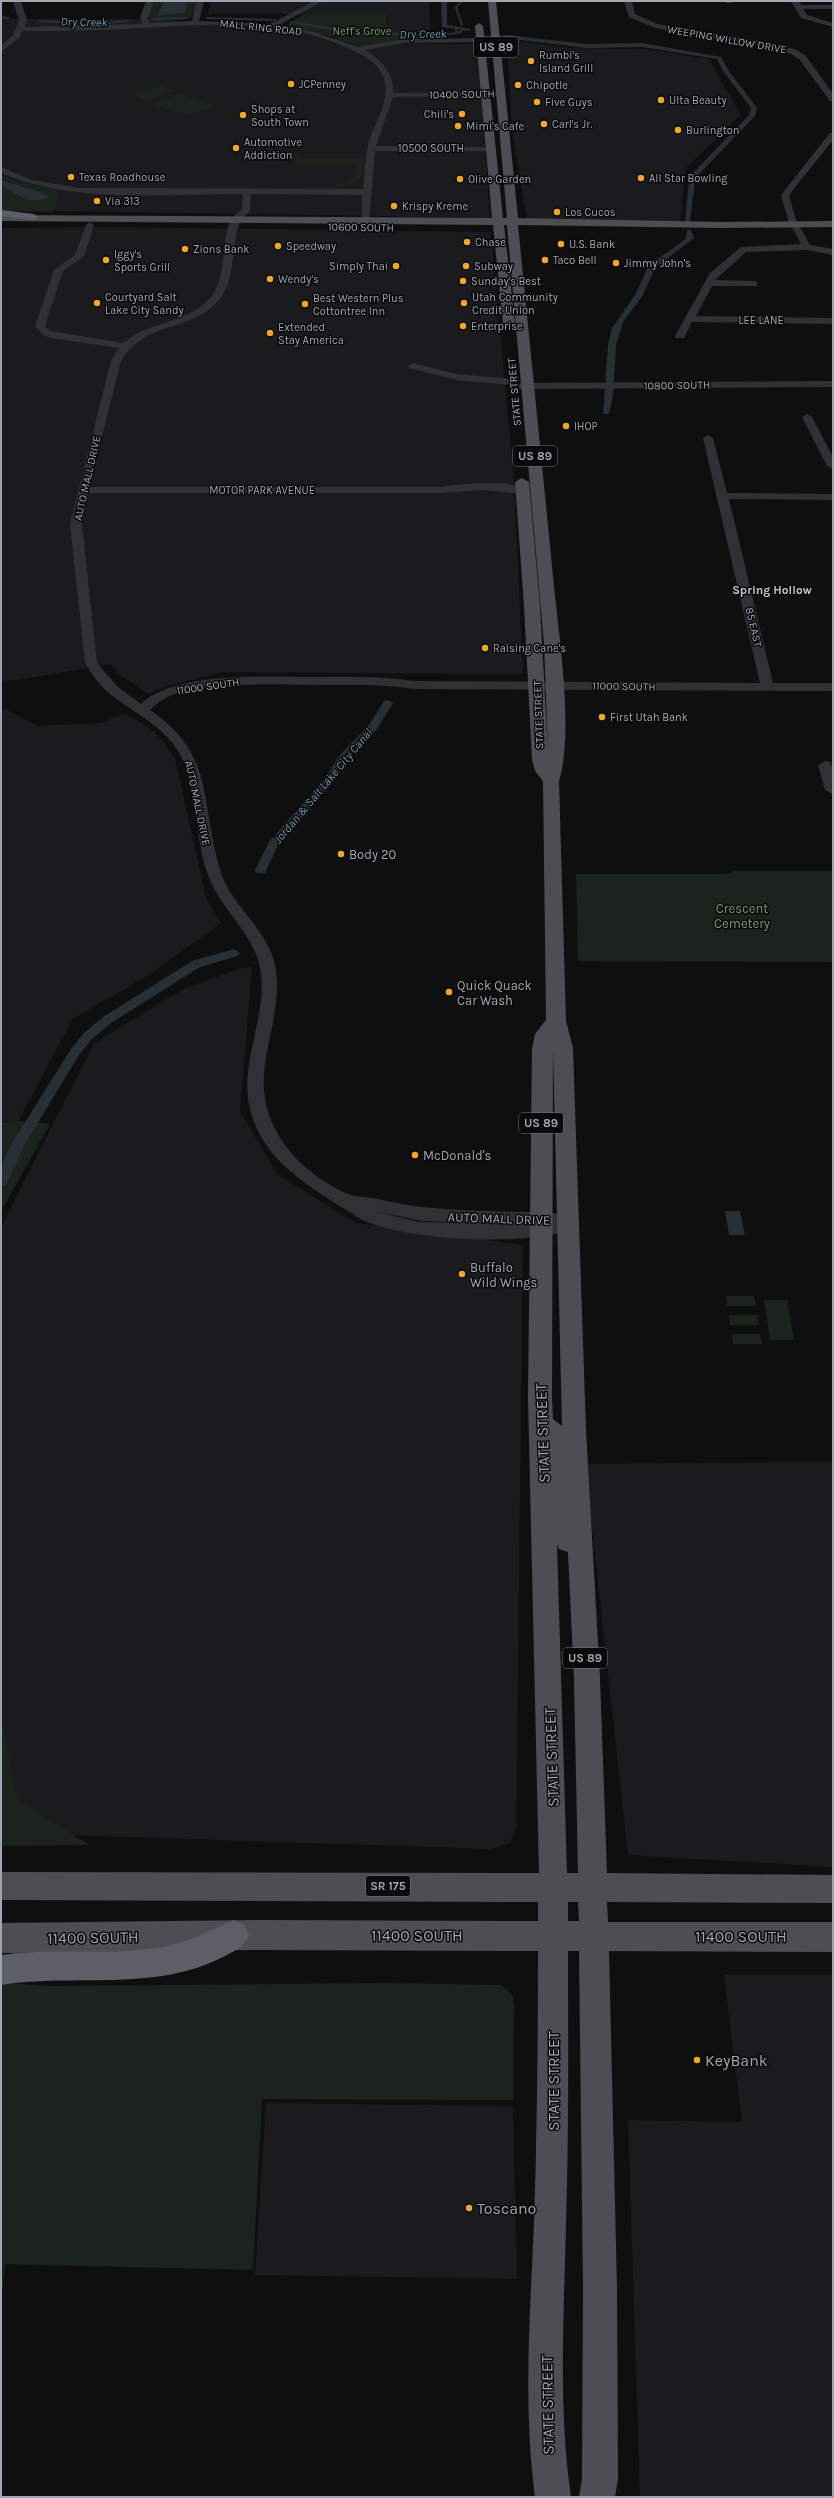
<svg xmlns="http://www.w3.org/2000/svg" width="834" height="2498" font-family="Karla,sans-serif">
	<style>
		.built { fill: #1b1b1d }
		.green { fill: #1b231c }
		.water { fill: #283036 }
		.lines { fill: none; stroke-linecap: round; stroke-linejoin: round }
		.stream { stroke: #283036; stroke-width: 2 }
		.canal { fill: #283036; fill-rule: evenodd }
		.minor { fill: #303135; fill-rule: evenodd }
		.major { fill: #4c4e54; fill-rule: evenodd }
		.highway { fill: #5c5f66; fill-rule: evenodd }
		.poi-dot { fill: #f2a725; stroke: #0a0a0b; stroke-width: 1.5 }
		.labels { text-anchor: middle; stroke-width: 3; stroke-linejoin: round; paint-order: stroke }
		.far-street-label { font-size: 11px; fill: #a0a6b1; stroke: #0a0a0b }
		.far-park-label { font-size: 11px; fill: #769d77; stroke: #0a0a0b }
		.far-poi-label { font-size: 11px; fill: #a0a6b1; stroke: #0a0a0b; text-anchor: start }
		.far-water-label { font-size: 12px; font-style: italic; fill: #7595ae; stroke: #0a0a0b }
		.shield { fill: #0a0a0b; stroke: #73777f; stroke-width: 1 }
		.shield-label { font-size: 12px; font-weight: bold; fill: #a0a6b1 }
		.far-neighbourhood-label { font-size: 12px; font-weight: bold; fill: #c1c4cd; stroke: #0a0a0b }
		.poi-label { font-size: 13px; fill: #a0a6b1; stroke: #0a0a0b; text-anchor: start }
		.park-label { font-size: 13px; fill: #769d77; stroke: #0a0a0b }
		.street-label { font-size: 13px; fill: #a0a6b1; stroke: #0a0a0b }
		.near-street-label { font-size: 16px; fill: #a0a6b1; stroke: #0a0a0b }
		.near-poi-label { font-size: 16px; fill: #a0a6b1; stroke: #0a0a0b; text-anchor: start }
	</style>
	<rect width="100%" height="100%" fill="#0f0f10"/>
	<path class="built" d="M 211,1 L 429,1 L 430,31 L 388,31 L 388,14 L 208,14 Z
		M 1,19 L 130,19 L 265,26 L 360,43 L 478,44 L 490,218 L 6,210 L 1,207 Z
		M 507,39 L 570,48 L 645,49 L 709,59 L 741,115 L 686,168 L 680,222 L 527,219 L 512,131 Z
		M 105,227 L 491,232 L 514,482 L 523,674 L 224,672 L 171,685 L 148,694 L 118,673 L 110,664 L 17,680 L 1,681 L 1,228 Z
		M 1,707 L 38,726 L 101,723 L 124,713 L 155,732 L 175,758 L 206,898 L 221,923 L 150,974 L 73,1019 L 18,1121 L 1,1121 Z
		M 252,967 L 240,1111 L 277,1174 L 356,1223 L 523,1245 L 516,1828 L 510,1843 L 491,1849 L 3,1833 L 1,1811 L 1,1227 L 94,1043 L 185,988 L 242,968 Z
		M 833,1462 L 833,1867 L 628,1855 L 585,1464 Z
		M 724,1975 L 833,1975 L 833,2497 L 640,2497 L 628,2120 L 742,2122 Z
		M 266,2103 L 513,2106 L 517,2279 L 255,2275 Z"/>
	<path class="green" d="M 152,1 L 196,1 L 191,18 L 158,22 L 146,19 Z
		M 303,14 L 387,14 L 387,31 L 419,31 L 419,40 L 362,47 L 330,36 L 285,26 Z
		M 161,86 L 174,91 L 147,101 L 132,95 Z
		M 181,94 L 210,104 L 212,108 C 185,117 176,113 151,103 Z
		M 289,153 L 299,155 L 299,159 L 364,159 L 362,175 L 355,183 L 329,189 C 342,180 355,187 357,165 L 297,165 L 295,164 L 296,156 Z
		M 1,175 L 19,182 L 56,190 L 55,192 L 61,193 L 53,212 L 1,211 Z
		M 735,871 L 833,871 L 833,962 L 578,961 L 576,874 L 725,874 Z
		M 18,1121 L 50,1124 L 1,1211 L 1,1122 Z
		M 726,1296 L 754,1296 L 756,1306 L 727,1306 Z
		M 764,1300 L 787,1300 L 794,1340 L 770,1340 Z
		M 729,1315 L 757,1315 L 759,1325 L 730,1325 Z
		M 732,1334 L 760,1334 L 762,1344 L 733,1344 Z
		M 1,1716 L 18,1800 L 89,1845 L 1,1846 Z
		M 9,1983 L 48,1986 L 383,1983 L 501,1985 L 512,1995 L 514,2004 L 513,2100 L 262,2099 L 253,2270 L 5,2264 L 1,2306 L 1,1986 Z"/>
	<path class="water" d="M 164,1 L 188,1 L 185,13 L 158,15 Z
		M 1,180 L 42,193 L 48,197 C 32,207 15,193 1,185 Z
		M 725,1211 L 740,1211 L 745,1235 L 729,1235 Z"/>
	<g class="lines">
		<path class="stream" d="M 461,1 L 456,8 L 462,25
			M 1,17 L 8,18
			M 207,18 L 275,20
			M 152,19 L 186,18
			M 39,21 L 94,24 L 128,21
			M 291,22 L 362,34 L 449,34 L 456,33 L 456,29
			M 455,33 L 461,32 L 462,29"/>
		<path class="canal" d="M 441,1 L 447,1 L 447,25 L 470,29 L 470,31 L 442,27 Z
			M 505,35 L 587,44 L 642,43 L 721,57 L 728,70 L 757,108 L 755,116 L 699,174 L 695,181 L 690,221 L 685,222 L 689,181 L 693,173 L 749,115 L 751,108 L 723,71 L 717,59 L 642,47 L 587,48 L 503,38 Z
			M 687,230 L 691,230 L 694,238 L 655,268 L 643,295 L 623,322 L 616,345 L 613,395 L 609,414 L 603,414 L 608,345 L 612,328 L 635,295 L 649,265 L 683,241 L 686,238 Z
			M 388,700 L 393,703 L 377,729 L 347,760 L 332,784 L 278,845 L 265,873 L 257,873 L 255,870 L 269,842 L 324,780 L 339,756 L 369,725 L 384,701 Z
			M 234,949 L 240,953 L 238,956 L 200,967 L 111,1023 L 92,1039 L 79,1055 L 25,1144 L 6,1185 L 1,1186 L 1,1167 L 12,1143 L 71,1049 L 84,1033 L 103,1017 L 192,961 Z"/>
		<path class="minor" d="M 13,1 L 21,1 L 27,21 L 24,27 L 142,24 L 140,18 L 146,1 L 154,1 L 148,18 L 149,23 L 192,21 L 196,1 L 204,1 L 199,21 L 270,24 L 314,1 L 323,1 L 279,25 L 314,32 L 358,47 L 404,39 L 483,38 L 484,40 L 480,42 L 404,43 L 365,50 C 381,60 394,72 393,93 L 500,92 L 504,94 L 500,96 L 393,97 L 376,146 L 490,147 L 494,149 L 490,151 L 375,151 L 369,223 L 362,221 L 362,195 L 251,194 L 250,211 C 247,215 242,217 240,222 C 230,246 237,280 218,301 C 190,333 147,319 121,361 L 89,487 L 441,487 C 456,484 519,479 529,491 L 523,494 L 482,490 L 441,493 L 88,493 L 82,524 L 97,663 L 118,687 L 141,704 C 176,670 274,677 321,677 C 352,677 384,676 415,681 L 760,683 L 703,438 L 708,435 L 713,438 L 727,493 L 833,494 L 833,500 L 729,499 L 773,683 L 833,683 L 833,691 L 415,689 C 384,684 352,685 321,685 C 274,685 224,681 178,693 C 167,696 158,702 150,710 C 209,751 201,787 215,850 C 218,864 222,878 229,890 C 244,915 269,936 275,965 C 284,1008 261,1049 264,1091 C 268,1138 306,1176 348,1194 C 356,1197 368,1197 378,1199 C 393,1202 408,1206 423,1207 C 466,1212 511,1211 554,1213 L 560,1215 L 562,1219 L 568,1217 L 574,1219 L 577,1224 L 574,1229 C 524,1246 423,1241 372,1224 C 360,1220 352,1213 341,1207 C 302,1181 262,1158 250,1109 C 238,1060 271,1012 259,963 C 250,930 219,907 208,875 C 194,838 199,795 182,758 C 167,727 135,714 110,694 C 99,685 92,674 85,663 L 70,524 L 111,361 L 119,348 L 51,338 L 43,335 L 35,326 L 54,270 L 75,255 L 86,225 L 90,222 L 94,225 L 84,256 L 63,271 L 45,326 L 51,331 L 123,343 C 149,321 188,323 210,298 C 227,280 221,235 232,218 C 234,215 239,212 242,210 L 243,194 C 163,194 75,204 1,173 L 1,167 L 32,180 L 79,188 L 363,189 C 364,175 365,159 368,144 C 374,123 391,101 384,79 C 380,65 367,57 354,51 C 277,12 184,27 101,30 C 74,31 48,31 22,31 L 19,38 L 1,52 L 1,46 L 13,35 L 19,21 ZM 374,1211 L 422,1221 L 501,1224 L 419,1222 Z
			M 624,1 L 632,1 L 635,14 L 657,24 L 772,43 L 797,50 L 806,56 L 833,94 L 833,101 L 830,101 L 800,60 L 791,54 L 771,47 L 655,28 L 629,17 Z
			M 723,1 L 731,1 L 732,2 L 728,4 Z
			M 791,1 L 799,1 L 801,5 L 833,5 L 833,9 L 803,9 L 807,15 L 833,23 L 833,27 L 801,18 Z
			M 830,133 L 833,133 L 833,140 L 789,195 L 796,220 L 810,245 L 833,249 L 833,255 L 807,250 L 746,252 L 715,280 L 754,281 L 757,282 L 757,286 L 712,286 L 696,316 L 833,318 L 833,324 L 692,322 L 684,338 L 676,338 L 675,336 L 710,273 L 741,247 L 801,244 L 788,220 L 781,195 Z
			M 413,363 L 456,374 L 513,379 L 518,382 L 513,385 L 456,380 L 409,368 L 408,366 Z
			M 833,381 L 833,387 L 521,389 L 516,386 L 521,383 Z
			M 807,414 L 812,417 L 833,457 L 833,469 L 827,466 L 802,417 Z
			M 825,761 L 830,762 L 833,769 L 832,794 L 825,790 L 818,765 Z"/>
		<path class="major" d="M 488,1 L 496,1 L 518,218 L 721,222 L 833,221 L 833,227 L 721,228 L 518,225 C 530,345 542,465 554,586 C 559,638 574,732 559,781 L 566,1021 L 573,1048 L 586,1430 L 600,1679 L 607,1873 L 833,1875 L 833,1903 L 607,1902 L 608,1922 L 833,1922 L 833,1952 L 609,1951 L 617,2288 L 618,2479 L 615,2497 L 579,2497 L 582,2479 L 583,2288 L 579,1951 L 568,1951 C 568,2041 569,2132 566,2223 C 564,2314 558,2407 571,2497 L 535,2497 C 523,2406 530,2314 534,2223 C 537,2132 538,2041 538,1951 L 256,1950 L 1,1953 L 1,1923 L 256,1920 L 538,1921 L 538,1902 L 1,1900 L 1,1872 L 539,1873 L 528,1397 L 532,1049 L 535,1034 L 546,1020 L 543,781 L 535,771 L 532,759 L 524,606 L 515,482 L 522,478 L 529,482 L 540,606 L 548,753 L 544,644 L 507,225 L 504,225 L 515,324 L 509,328 L 503,324 L 493,225 L 1,221 L 1,215 L 492,218 L 475,26 L 479,23 L 483,26 L 503,218 L 507,218 ZM 553,1045 L 553,1048 L 562,1426 L 553,1419 L 552,1397 ZM 557,1544 L 559,1549 L 568,1552 L 574,1679 L 578,1873 L 567,1873 ZM 568,1902 L 578,1902 L 579,1921 L 568,1921 Z"/>
		<path class="highway" d="M 1,210 L 34,214 L 39,217 L 34,220 L 1,216 Z
			M 234,1920 L 244,1925 L 249,1935 C 244,1947 236,1950 225,1956 C 154,1993 76,1973 1,1985 L 1,1955 C 52,1947 105,1956 157,1948 C 185,1944 208,1931 234,1920 Z"/>
	</g>
	<g class="poi-dot">
		<circle cx="531" cy="61" r="4"/>
		<circle cx="291" cy="84" r="4"/>
		<circle cx="518" cy="85" r="4"/>
		<circle cx="661" cy="100" r="4"/>
		<circle cx="537" cy="102" r="4"/>
		<circle cx="462" cy="114" r="4"/>
		<circle cx="243" cy="115" r="4"/>
		<circle cx="544" cy="124" r="4"/>
		<circle cx="458" cy="126" r="4"/>
		<circle cx="678" cy="130" r="4"/>
		<circle cx="236" cy="148" r="4"/>
		<circle cx="71" cy="177" r="4"/>
		<circle cx="641" cy="178" r="4"/>
		<circle cx="460" cy="179" r="4"/>
		<circle cx="97" cy="201" r="4"/>
		<circle cx="394" cy="206" r="4"/>
		<circle cx="557" cy="212" r="4"/>
		<circle cx="467" cy="242" r="4"/>
		<circle cx="561" cy="244" r="4"/>
		<circle cx="278" cy="246" r="4"/>
		<circle cx="185" cy="249" r="4"/>
		<circle cx="106" cy="260" r="4"/>
		<circle cx="545" cy="260" r="4"/>
		<circle cx="616" cy="263" r="4"/>
		<circle cx="396" cy="266" r="4"/>
		<circle cx="466" cy="266" r="4"/>
		<circle cx="270" cy="279" r="4"/>
		<circle cx="463" cy="281" r="4"/>
		<circle cx="97" cy="303" r="4"/>
		<circle cx="464" cy="303" r="4"/>
		<circle cx="305" cy="304" r="4"/>
		<circle cx="463" cy="326" r="4"/>
		<circle cx="270" cy="333" r="4"/>
		<circle cx="566" cy="426" r="4"/>
		<circle cx="485" cy="648" r="4"/>
		<circle cx="602" cy="717" r="4"/>
		<circle cx="341" cy="854" r="4"/>
		<circle cx="449" cy="992" r="4"/>
		<circle cx="415" cy="1155" r="4"/>
		<circle cx="462" cy="1274" r="4"/>
		<circle cx="697" cy="2060" r="4"/>
		<circle cx="469" cy="2208" r="4"/>
	</g>
	<g class="labels">
		<g class="far-street-label">
			<text transform="translate(261 27) rotate(6)" y="4">MALL RING ROAD</text>
			<text transform="translate(727 39) rotate(10)" y="4">WEEPING WILLOW DRIVE</text>
			<text transform="translate(462 94) rotate(-1)" y="4">10400 SOUTH</text>
			<text x="431" y="152">10500 SOUTH</text>
			<text transform="translate(361 227) rotate(1)" y="4">10600 SOUTH</text>
			<text x="761" y="324">LEE LANE</text>
			<text transform="translate(677 385) rotate(-1)" y="4">10800 SOUTH</text>
			<text transform="translate(514 392) rotate(-95)" y="4">STATE STREET</text>
			<text transform="translate(87 478) rotate(-77)" y="4">AUTO MALL DRIVE</text>
			<text x="262" y="494">MOTOR PARK AVENUE</text>
			<text transform="translate(754 627) rotate(77)" y="4">85 EAST</text>
			<text transform="translate(208 686) rotate(-8)" y="4">11000 SOUTH</text>
			<text transform="translate(624 686) rotate(1)" y="4">11000 SOUTH</text>
			<text transform="translate(538 715) rotate(-92)" y="4">STATE STREET</text>
			<text transform="translate(198 803) rotate(78)" y="4">AUTO MALL DRIVE</text>
		</g>
		<g class="far-park-label">
			<text x="362" y="35">Neff's Grove</text>
		</g>
		<g class="far-poi-label">
			<text x="539" y="59">Rumbi's<tspan x="539" dy="13">Island Grill</tspan></text>
			<text x="299" y="88">JCPenney</text>
			<text x="526" y="89">Chipotle</text>
			<text x="669" y="104">Ulta Beauty</text>
			<text x="545" y="106">Five Guys</text>
			<text x="251" y="113">Shops at<tspan x="251" dy="13">South Town</tspan></text>
			<text x="454" y="118" text-anchor="end">Chili's</text>
			<text x="552" y="128">Carl's Jr.</text>
			<text x="466" y="130">Mimi's Cafe</text>
			<text x="686" y="134">Burlington</text>
			<text x="244" y="146">Automotive<tspan x="244" dy="13">Addiction</tspan></text>
			<text x="79" y="181">Texas Roadhouse</text>
			<text x="649" y="182">All Star Bowling</text>
			<text x="468" y="183">Olive Garden</text>
			<text x="105" y="205">Via 313</text>
			<text x="402" y="210">Krispy Kreme</text>
			<text x="565" y="216">Los Cucos</text>
			<text x="475" y="246">Chase</text>
			<text x="569" y="248">U.S. Bank</text>
			<text x="286" y="250">Speedway</text>
			<text x="193" y="253">Zions Bank</text>
			<text x="114" y="258">Iggy's<tspan x="114" dy="13">Sports Grill</tspan></text>
			<text x="553" y="264">Taco Bell</text>
			<text x="624" y="267">Jimmy John's</text>
			<text x="388" y="270" text-anchor="end">Simply Thai</text>
			<text x="474" y="270">Subway</text>
			<text x="278" y="283">Wendy's</text>
			<text x="471" y="285">Sunday's Best</text>
			<text x="105" y="301">Courtyard Salt<tspan x="105" dy="13">Lake City Sandy</tspan></text>
			<text x="472" y="301">Utah Community<tspan x="472" dy="13">Credit Union</tspan></text>
			<text x="313" y="302">Best Western Plus<tspan x="313" dy="13">Cottontree Inn</tspan></text>
			<text x="471" y="330">Enterprise</text>
			<text x="278" y="331">Extended<tspan x="278" dy="13">Stay America</tspan></text>
			<text x="574" y="430">IHOP</text>
			<text x="493" y="652">Raising Cane's</text>
			<text x="610" y="721">First Utah Bank</text>
		</g>
		<g class="far-water-label">
			<text transform="translate(84 22) rotate(1)" y="4">Dry Creek</text>
			<text transform="translate(423 34) rotate(-1)" y="4">Dry Creek</text>
			<text transform="translate(323 786) rotate(-50)" y="4">Jordan &amp; Salt Lake City Canal</text>
		</g>
		<g class="shield">
			<rect x="474" y="37" width="44" height="20" rx="3"/>
			<rect x="513" y="446" width="44" height="20" rx="3"/>
			<rect x="519" y="1113" width="44" height="20" rx="3"/>
			<rect x="563" y="1648" width="44" height="20" rx="3"/>
			<rect x="366" y="1876" width="44" height="20" rx="3"/>
		</g>
		<g class="shield-label">
			<text x="496" y="51">US 89</text>
			<text x="535" y="460">US 89</text>
			<text x="541" y="1127">US 89</text>
			<text x="585" y="1662">US 89</text>
			<text x="388" y="1890">SR 175</text>
		</g>
		<g class="far-neighbourhood-label">
			<text x="772" y="594">Spring Hollow</text>
		</g>
		<g class="poi-label">
			<text x="349" y="859">Body 20</text>
			<text x="457" y="990">Quick Quack<tspan x="457" dy="15">Car Wash</tspan></text>
			<text x="423" y="1160">McDonald's</text>
			<text x="470" y="1272">Buffalo<tspan x="470" dy="15">Wild Wings</tspan></text>
		</g>
		<g class="park-label">
			<text x="742" y="913">Crescent<tspan x="742" dy="15">Cemetery</tspan></text>
		</g>
		<g class="street-label">
			<text transform="translate(499 1218) rotate(2)" y="5">AUTO MALL DRIVE</text>
		</g>
		<g class="near-street-label">
			<text transform="translate(542 1433) rotate(-92)" y="6">STATE STREET</text>
			<text transform="translate(551 1757) rotate(-92)" y="6">STATE STREET</text>
			<text x="417" y="1941">11400 SOUTH</text>
			<text x="741" y="1942">11400 SOUTH</text>
			<text transform="translate(93 1937) rotate(-1)" y="6">11400 SOUTH</text>
			<text transform="translate(553 2081) rotate(-90)" y="6">STATE STREET</text>
			<text transform="translate(547 2405) rotate(-91)" y="6">STATE STREET</text>
		</g>
		<g class="near-poi-label">
			<text x="705" y="2066">KeyBank</text>
			<text x="477" y="2214">Toscano</text>
		</g>
	</g>
	<rect width="834" height="2498" fill="none" stroke="#a0a6b1" stroke-width="4"/>
</svg>
